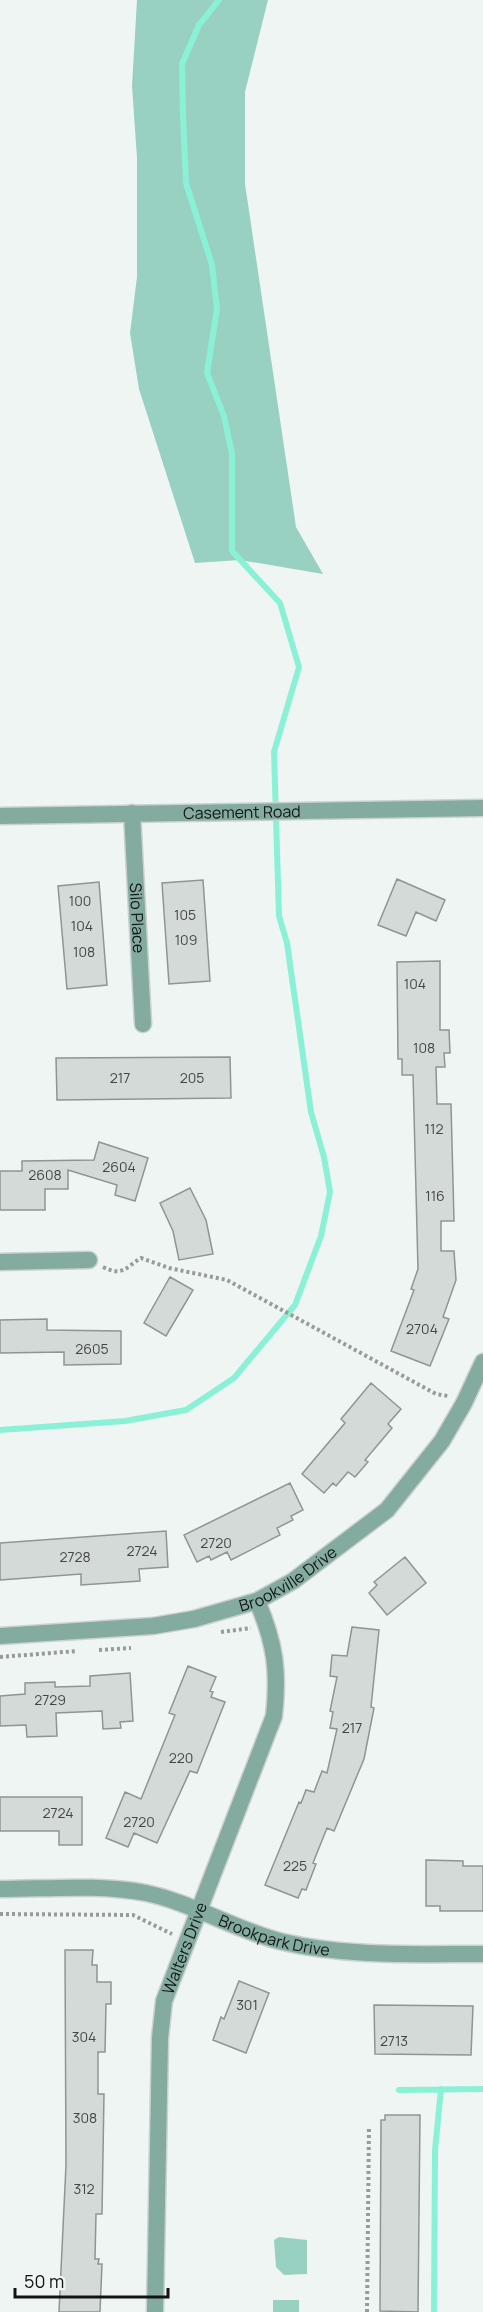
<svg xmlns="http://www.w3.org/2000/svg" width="483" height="2312" font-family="Manrope,sans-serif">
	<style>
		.green { fill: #98d1c2 }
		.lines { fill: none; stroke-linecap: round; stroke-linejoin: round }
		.stream { stroke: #8af1d7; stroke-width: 6 }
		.building { fill: #d4dad8; stroke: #8f9593; stroke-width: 1.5 }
		.minor-casing { stroke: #ccd1cf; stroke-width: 19 }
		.tertiary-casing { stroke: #ccd1cf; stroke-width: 19 }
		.path { stroke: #979b99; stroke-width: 4; stroke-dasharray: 3 3; stroke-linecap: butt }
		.minor { stroke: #83aba0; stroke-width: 16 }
		.tertiary { stroke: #83aba0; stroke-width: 16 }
		.labels { text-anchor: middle; stroke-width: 5; stroke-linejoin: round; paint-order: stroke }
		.number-label { font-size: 14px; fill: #424644 }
		.street-label { font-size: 16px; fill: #121413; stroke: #eff5f3 }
	</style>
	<rect width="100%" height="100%" fill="#eff5f3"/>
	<path class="green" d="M 137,0 L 268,0 L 245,92 L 245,184 L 296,527 L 323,574 L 240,560 L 195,563 L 139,389 L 130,333 L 137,277 L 137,158 L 132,86 Z
		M 279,2237 L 307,2240 L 307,2274 L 284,2275 L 276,2267 L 274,2240 Z
		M 273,2300 L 299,2300 L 299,2312 L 273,2312 Z"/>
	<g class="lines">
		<path class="stream" d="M 0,1430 L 125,1421 L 186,1410 L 234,1378 L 295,1305 L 321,1236 L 330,1192 L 324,1157 L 311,1112 L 287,943 L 279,916 L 274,752 L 299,667 L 280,603 L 232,551 L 232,454 L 224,416 L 207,373 L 217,309 L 212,265 L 186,183 L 183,115 L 182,64 L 199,25 L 219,0
			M 399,2090 L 483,2089
			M 434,2312 L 435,2150 L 441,2089"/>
	</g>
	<path class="building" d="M 397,879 L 445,900 L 436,921 L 416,912 L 406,936 L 378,925 Z
		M 203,880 L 210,981 L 169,984 L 162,883 Z
		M 99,882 L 107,985 L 67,989 L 58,886 Z
		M 440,961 L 440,1030 L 449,1030 L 450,1053 L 444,1053 L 445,1067 L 436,1067 L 437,1104 L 451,1104 L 454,1221 L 441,1221 L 441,1251 L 454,1251 L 456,1280 L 443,1317 L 449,1319 L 430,1366 L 391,1351 L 414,1290 L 411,1289 L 418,1269 L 413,1075 L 402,1075 L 402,1059 L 398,1059 L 397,962 Z
		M 230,1057 L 231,1098 L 57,1100 L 56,1058 Z
		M 99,1142 L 148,1158 L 135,1201 L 115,1195 L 117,1185 L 68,1170 L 68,1189 L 45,1189 L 45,1210 L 0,1210 L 0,1171 L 22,1171 L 22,1161 L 94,1160 Z
		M 190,1188 L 206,1220 L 213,1254 L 179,1260 L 173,1231 L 160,1203 Z
		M 170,1277 L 193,1290 L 166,1336 L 144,1323 Z
		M 47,1319 L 47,1330 L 121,1331 L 121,1364 L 64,1365 L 64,1352 L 0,1353 L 0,1320 Z
		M 371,1383 L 401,1409 L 388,1424 L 392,1428 L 365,1460 L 368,1462 L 355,1477 L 348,1472 L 336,1486 L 333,1483 L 324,1493 L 302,1474 L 345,1423 L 341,1419 Z
		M 290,1483 L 303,1510 L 291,1516 L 293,1520 L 277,1528 L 280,1535 L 231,1560 L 227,1552 L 211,1560 L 209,1556 L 197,1562 L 184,1535 Z
		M 166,1531 L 168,1567 L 139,1569 L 140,1581 L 81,1585 L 81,1574 L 0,1580 L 0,1543 Z
		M 405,1557 L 426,1583 L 387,1615 L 369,1593 L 377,1585 L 374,1582 Z
		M 352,1627 L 379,1630 L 371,1707 L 374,1708 L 364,1759 L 334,1831 L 327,1828 L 313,1863 L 316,1864 L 306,1890 L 302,1889 L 298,1898 L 265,1885 L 299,1802 L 301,1803 L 306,1790 L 314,1792 L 322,1771 L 327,1773 L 337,1729 L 330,1728 L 333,1712 L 330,1711 L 337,1677 L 330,1676 L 332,1655 L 347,1656 Z
		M 188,1666 L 216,1677 L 210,1691 L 213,1692 L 211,1697 L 225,1702 L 197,1773 L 190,1771 L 157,1843 L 134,1833 L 128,1847 L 106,1838 L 125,1792 L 141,1799 L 175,1715 L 169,1713 Z
		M 130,1673 L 133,1721 L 120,1722 L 121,1728 L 103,1729 L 102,1711 L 56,1713 L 57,1736 L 27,1737 L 26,1725 L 0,1726 L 0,1696 L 25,1694 L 25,1683 L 55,1682 L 55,1687 L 90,1686 L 90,1676 Z
		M 0,1797 L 82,1797 L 82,1845 L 59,1845 L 59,1831 L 0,1831 Z
		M 426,1860 L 463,1861 L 463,1866 L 483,1866 L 483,1911 L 440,1911 L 440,1906 L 426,1906 Z
		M 65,1950 L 93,1950 L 92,1965 L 97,1965 L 97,1982 L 111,1982 L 111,2004 L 106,2004 L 105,2052 L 98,2052 L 98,2094 L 104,2094 L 102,2214 L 96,2214 L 95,2259 L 99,2259 L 98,2264 L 102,2264 L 100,2312 L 59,2312 L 66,2165 Z
		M 239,1981 L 269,1993 L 246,2053 L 213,2040 L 221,2017 L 224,2019 Z
		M 374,2005 L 473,2006 L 471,2055 L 375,2054 Z
		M 385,2115 L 420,2115 L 418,2312 L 380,2311 L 381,2120 L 385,2120 Z"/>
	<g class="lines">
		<g class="minor-casing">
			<g id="minor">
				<path id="s1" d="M 132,813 L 143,1024"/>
				<path d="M 0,1262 L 89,1260"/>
				<path id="s2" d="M 0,1636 L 153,1626 L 194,1619 L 257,1601 L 293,1581 L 387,1510 L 442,1441 L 464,1403 L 483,1362"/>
				<path id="s3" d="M 0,1889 C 47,1889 99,1884 146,1893 C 190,1902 237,1931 283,1942 C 348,1957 417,1954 483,1954"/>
				<path id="s4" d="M 155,2312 L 160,2038 L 164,2001 L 274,1716 C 279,1671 275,1643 257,1601"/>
			</g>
		</g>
		<g class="tertiary-casing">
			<g id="tertiary">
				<path id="s5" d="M 0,816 L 483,808"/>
			</g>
		</g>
		<path class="path" d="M 103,1267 C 123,1277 126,1267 141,1258 L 169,1268 L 227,1280 L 436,1394 L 448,1396
			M 221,1632 L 251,1628
			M 99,1650 L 131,1648
			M 0,1657 L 77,1651
			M 0,1914 L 133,1915 L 172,1934
			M 367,2312 L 369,2126"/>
		<use href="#minor" class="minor"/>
		<use href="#tertiary" class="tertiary"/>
	</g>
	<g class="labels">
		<g class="number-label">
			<text x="80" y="906">100</text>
			<text x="185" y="920">105</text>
			<text x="82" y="931">104</text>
			<text x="186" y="945">109</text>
			<text x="84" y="957">108</text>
			<text x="415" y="989">104</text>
			<text x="424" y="1053">108</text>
			<text x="120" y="1083">217</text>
			<text x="192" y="1083">205</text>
			<text x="434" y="1134">112</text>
			<text x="119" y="1172">2604</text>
			<text x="45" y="1180">2608</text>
			<text x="435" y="1201">116</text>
			<text x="422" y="1334">2704</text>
			<text x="92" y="1354">2605</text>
			<text x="216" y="1548">2720</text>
			<text x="142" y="1556">2724</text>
			<text x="75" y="1562">2728</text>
			<text x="50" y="1705">2729</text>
			<text x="352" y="1733">217</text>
			<text x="181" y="1763">220</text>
			<text x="58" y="1818">2724</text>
			<text x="139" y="1827">2720</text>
			<text x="295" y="1871">225</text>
			<text x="247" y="2010">301</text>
			<text x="84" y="2042">304</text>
			<text x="394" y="2046">2713</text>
			<text x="85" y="2123">308</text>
			<text x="84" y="2194">312</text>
		</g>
		<g class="street-label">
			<text dy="6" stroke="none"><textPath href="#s5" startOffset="242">Casement Road</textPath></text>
			<text dy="6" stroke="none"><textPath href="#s1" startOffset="105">Silo Place</textPath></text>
			<text dy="6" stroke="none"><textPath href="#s2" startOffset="298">Brookville Drive</textPath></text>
			<text dy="6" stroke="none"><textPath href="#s3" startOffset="282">Brookpark Drive</textPath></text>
			<text dy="6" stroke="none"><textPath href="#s4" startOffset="368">Walters Drive</textPath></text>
		</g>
	</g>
	<path d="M15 2288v9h153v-9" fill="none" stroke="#121413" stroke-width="3"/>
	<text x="24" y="2288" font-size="18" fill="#121413" stroke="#eff5f3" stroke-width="4.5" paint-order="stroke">50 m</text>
</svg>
